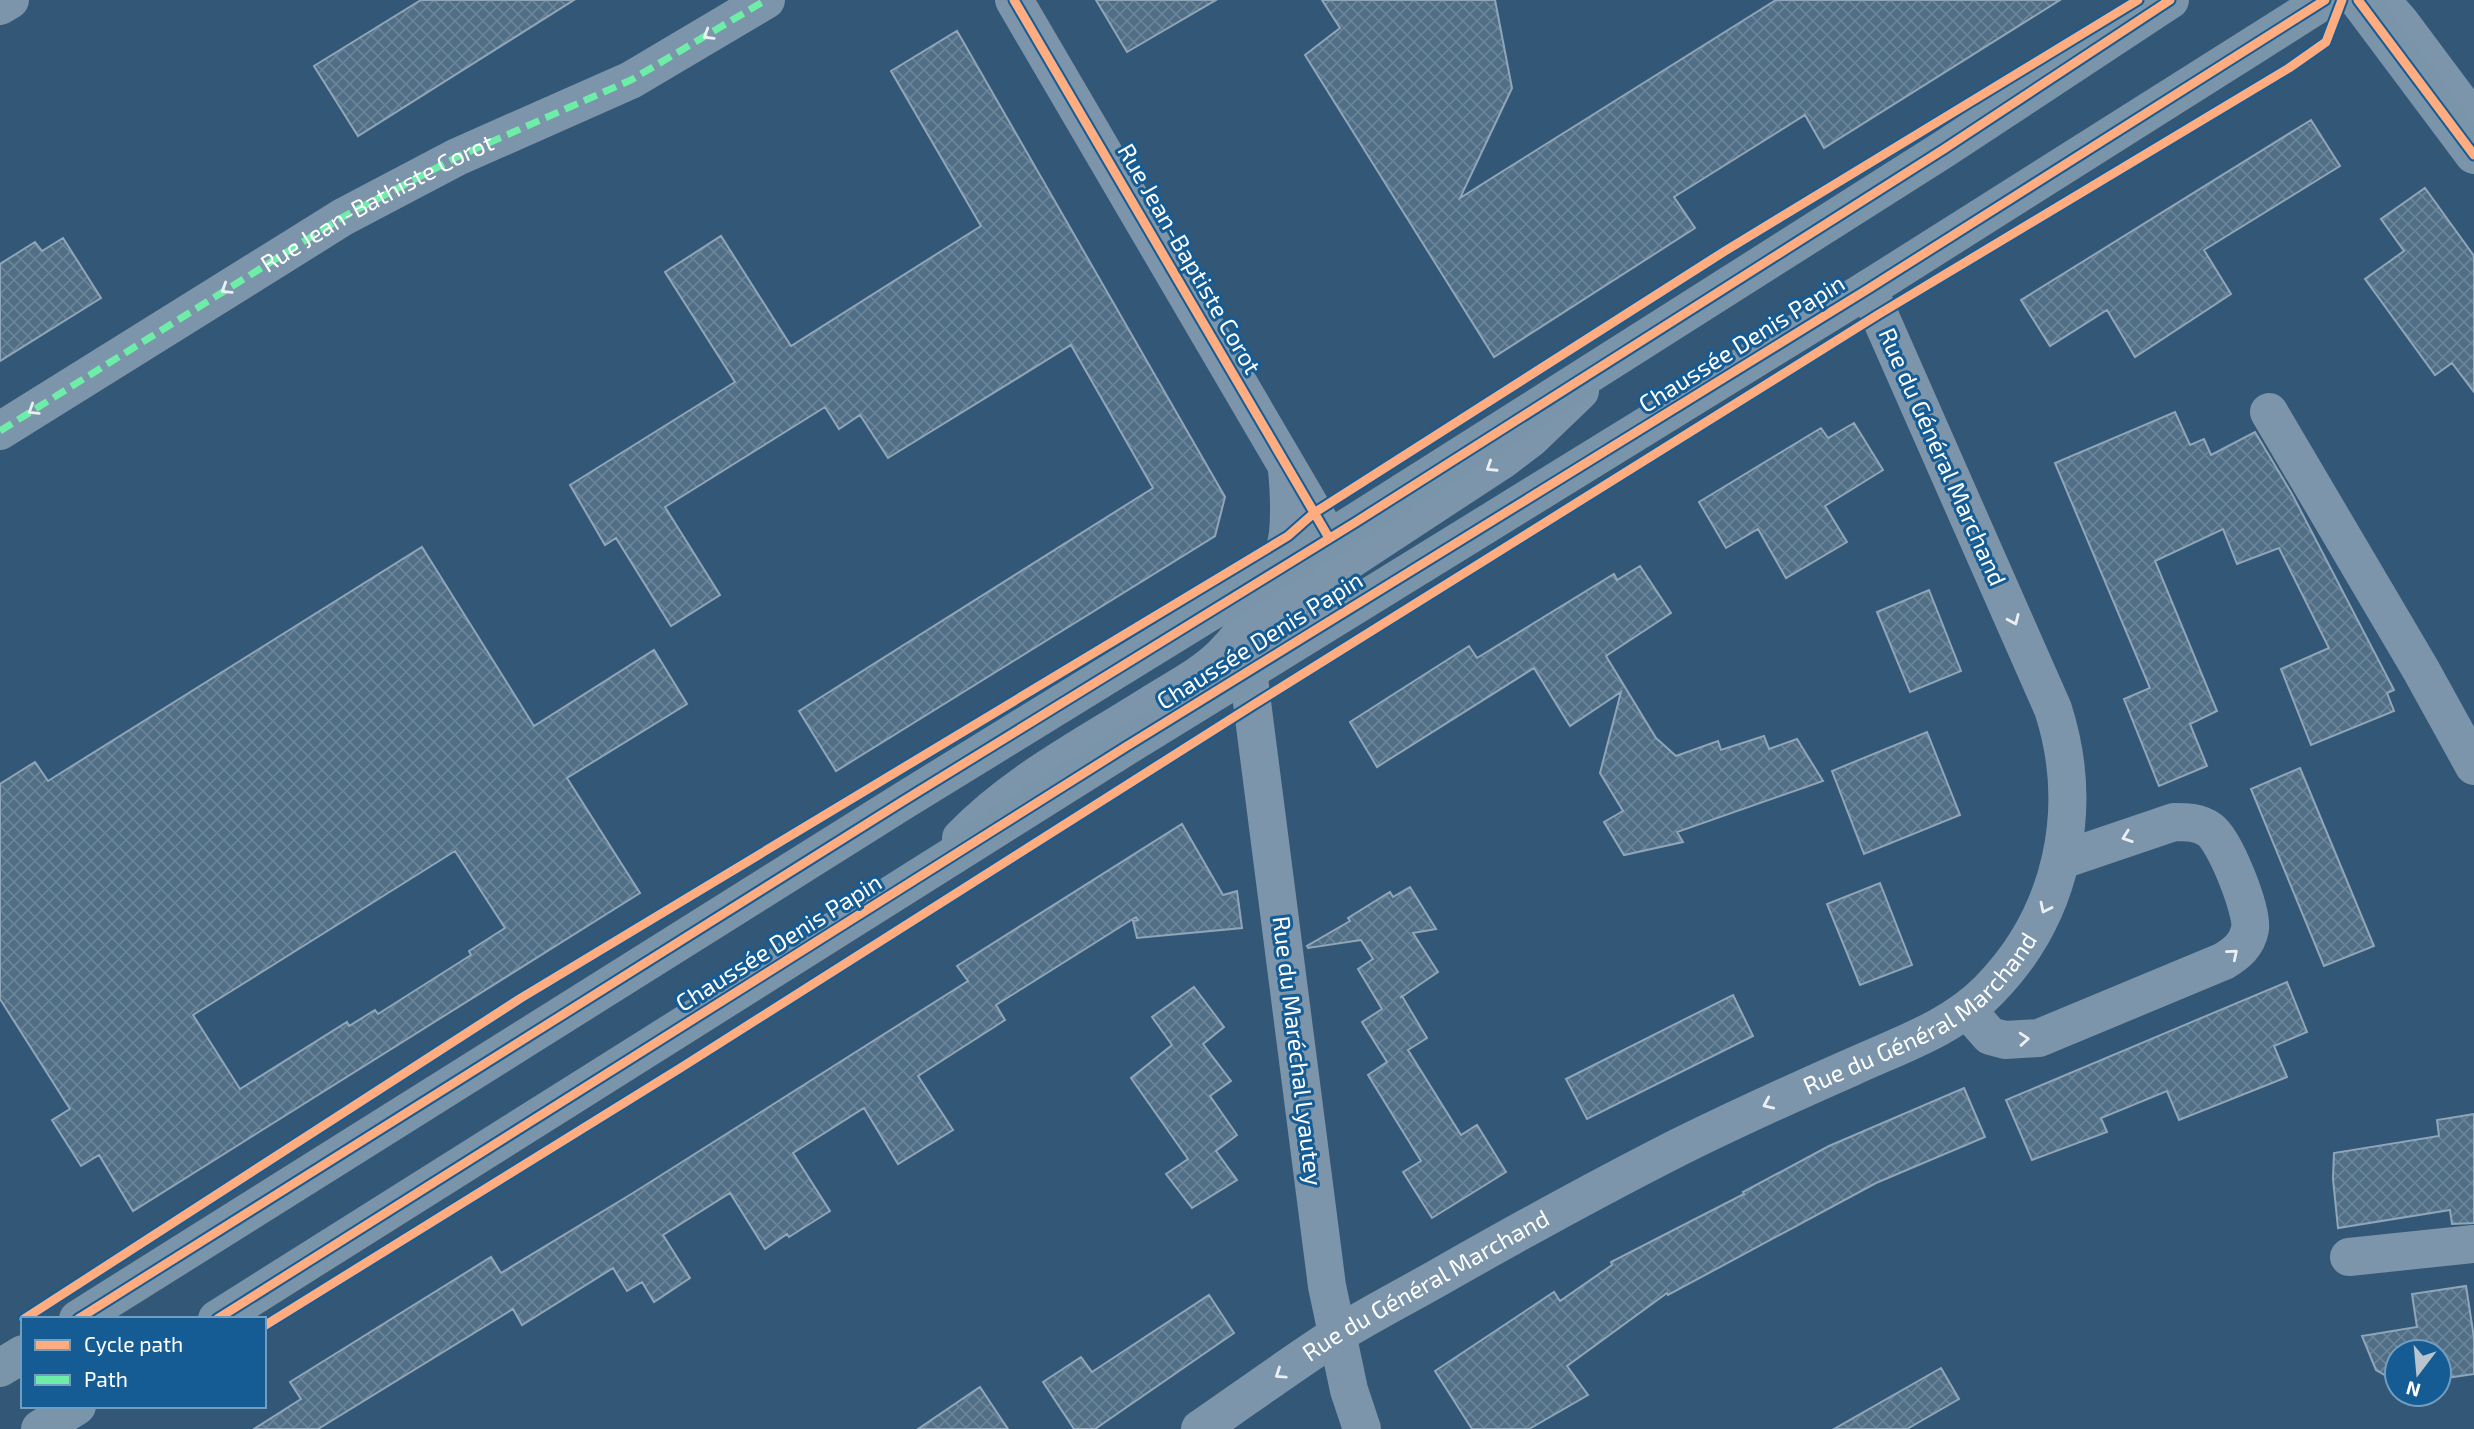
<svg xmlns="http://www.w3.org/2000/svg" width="2474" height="1429" font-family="'Exo 2',sans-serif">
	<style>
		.building { fill: url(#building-cross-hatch); stroke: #90a6b8; stroke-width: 2; fill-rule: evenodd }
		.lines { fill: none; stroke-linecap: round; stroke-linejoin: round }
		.minor { stroke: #7c95aa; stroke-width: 38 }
		.major { stroke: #7a94a9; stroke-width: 38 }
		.quiet { stroke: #6deda7; stroke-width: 7; stroke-dasharray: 14 7; stroke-linecap: butt }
		.cycleway-casing { stroke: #165c94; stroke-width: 13 }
		.cycleway { stroke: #ffac80; stroke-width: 9 }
		.oneway { stroke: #ebeff2 }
		.labels { text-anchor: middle; stroke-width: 6; stroke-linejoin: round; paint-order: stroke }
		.street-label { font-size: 24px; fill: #fff; stroke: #165c94 }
	</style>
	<defs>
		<pattern id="building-cross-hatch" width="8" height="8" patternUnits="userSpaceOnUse" patternTransform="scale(1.75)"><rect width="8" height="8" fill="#506e86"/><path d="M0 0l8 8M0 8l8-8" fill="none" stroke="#6a8498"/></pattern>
	</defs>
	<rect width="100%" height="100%" fill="#335877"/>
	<path class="building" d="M 421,0 L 574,0 L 358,136 L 314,66 Z
		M 1096,0 L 1216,0 L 1127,52 Z
		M 1322,0 L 1495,0 L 1512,88 L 1460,198 L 1776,0 L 2060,0 L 1824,148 L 1805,115 L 1674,197 L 1695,228 L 1494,357 L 1305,55 L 1340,28 Z
		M 957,31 L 1225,497 L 1215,536 L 836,771 L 799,711 L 1153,488 L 1071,345 L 888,458 L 860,415 L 839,429 L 825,407 L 665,507 L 720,595 L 671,626 L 616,538 L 605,545 L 570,485 L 735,382 L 665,272 L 721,236 L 791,346 L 981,226 L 891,71 Z
		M 2311,120 L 2340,166 L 2204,250 L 2231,294 L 2135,357 L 2107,310 L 2050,346 L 2021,300 Z
		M 2425,188 L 2474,256 L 2474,392 L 2452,363 L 2435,375 L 2365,279 L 2404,251 L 2381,219 Z
		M 63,238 L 101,298 L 0,361 L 0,264 L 35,242 L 42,251 Z
		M 2175,412 L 2190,445 L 2204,439 L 2211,455 L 2255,432 L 2292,494 L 2394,690 L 2387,693 L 2394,711 L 2311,745 L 2281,669 L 2329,648 L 2279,548 L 2237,564 L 2223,529 L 2155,561 L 2217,711 L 2190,724 L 2207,766 L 2159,786 L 2124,699 L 2150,688 L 2055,463 Z
		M 1854,423 L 1883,470 L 1825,506 L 1847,542 L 1786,578 L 1758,529 L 1726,548 L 1699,502 L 1821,428 L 1828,438 Z
		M 422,547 L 534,726 L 654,650 L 687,704 L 567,778 L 640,893 L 133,1211 L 99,1155 L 81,1166 L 52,1120 L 70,1109 L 0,999 L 0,784 L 35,762 L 48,781 ZM 455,851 L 505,928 L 469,951 L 471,955 L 378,1014 L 375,1010 L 349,1026 L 347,1022 L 240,1089 L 193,1015 Z
		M 1640,566 L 1671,613 L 1606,656 L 1656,738 L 1676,756 L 1718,741 L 1721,750 L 1764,736 L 1769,749 L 1797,739 L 1823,781 L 1677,832 L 1683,842 L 1624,855 L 1604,822 L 1623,811 L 1600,773 L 1621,692 L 1570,726 L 1534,668 L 1377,767 L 1350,722 L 1469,646 L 1477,658 L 1614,574 L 1617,580 Z
		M 1929,590 L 1961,671 L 1910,692 L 1877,612 Z
		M 1927,732 L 1960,815 L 1864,854 L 1832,771 Z
		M 2300,768 L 2374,946 L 2324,966 L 2251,789 Z
		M 1182,824 L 1223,895 L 1237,891 L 1242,928 L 1137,938 L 1133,921 L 1138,920 L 1136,917 L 996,1005 L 1005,1020 L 918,1076 L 953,1130 L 898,1164 L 864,1108 L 793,1153 L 830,1211 L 789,1237 L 787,1234 L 765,1249 L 730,1193 L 663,1235 L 690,1278 L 654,1302 L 642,1282 L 627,1291 L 613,1268 L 522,1325 L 513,1309 L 318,1429 L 254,1429 L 301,1399 L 290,1382 L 491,1257 L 501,1273 L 633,1193 L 968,981 L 957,966 Z
		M 1880,883 L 1912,965 L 1860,985 L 1827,904 Z
		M 1410,887 L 1436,929 L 1413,933 L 1438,972 L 1400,998 L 1402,996 L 1427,1038 L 1408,1050 L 1461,1135 L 1477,1125 L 1506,1172 L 1432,1218 L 1403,1172 L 1421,1161 L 1368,1075 L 1387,1062 L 1362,1022 L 1382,1009 L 1358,969 L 1373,959 L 1361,940 L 1308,948 L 1307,946 L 1350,921 L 1348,918 L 1390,892 L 1393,897 Z
		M 2287,982 L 2307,1032 L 2274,1046 L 2287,1077 L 2179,1120 L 2167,1091 L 2101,1118 L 2107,1132 L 2032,1160 L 2006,1100 Z
		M 1194,987 L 1224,1027 L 1203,1044 L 1231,1081 L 1210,1096 L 1237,1135 L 1216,1151 L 1237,1180 L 1192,1208 L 1166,1174 L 1188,1159 L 1131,1078 L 1172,1045 L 1152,1017 Z
		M 1733,995 L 1753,1036 L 1587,1119 L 1566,1079 Z
		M 1964,1088 L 1985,1137 L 1876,1183 L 1668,1295 L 1667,1293 L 1567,1366 L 1588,1395 L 1529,1429 L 1472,1429 L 1435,1371 L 1554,1292 L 1560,1301 L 1612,1265 L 1611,1262 L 1744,1194 L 1743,1192 L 1829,1146 Z
		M 2474,1114 L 2474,1223 L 2452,1224 L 2450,1210 L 2338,1228 L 2333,1179 L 2334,1153 L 2439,1136 L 2437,1120 Z
		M 2466,1286 L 2474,1338 L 2474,1374 L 2439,1379 L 2439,1352 L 2397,1352 L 2397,1382 L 2376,1370 L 2362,1336 L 2417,1327 L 2412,1294 Z
		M 1209,1295 L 1234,1333 L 1095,1429 L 1074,1429 L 1043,1382 L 1081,1357 L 1092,1372 Z
		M 1941,1368 L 1959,1399 L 1907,1429 L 1834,1429 Z
		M 980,1387 L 1008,1429 L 918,1429 Z"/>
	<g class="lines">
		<g class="minor">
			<path d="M 1014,0 L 1329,538"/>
			<path d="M 2381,0 L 2400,22 L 2474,121"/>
			<path d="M 0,6 L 10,0"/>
			<path d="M 2269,412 L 2421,670 L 2474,766"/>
			<path id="s1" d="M 0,431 L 343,217 L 457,157 L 631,80 L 766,0"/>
			<path d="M 961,838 C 1016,781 1087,745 1153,703 C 1177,688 1203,675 1223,655 C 1251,627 1283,573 1288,533 C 1290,512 1289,491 1287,469"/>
			<path d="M 1968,1011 L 1990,1036 L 2005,1040 L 2039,1038 L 2224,961 C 2237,953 2247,945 2250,929 C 2253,911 2225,841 2210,830 C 2199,822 2187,822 2174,822 L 2062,860"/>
			<path d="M 2349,1257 L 2474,1244"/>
			<path id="s2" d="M 1200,1429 C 1245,1398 1289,1366 1335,1336 C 1369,1315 1406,1296 1441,1276 C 1520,1231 1600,1187 1681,1146 C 1738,1118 1795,1092 1852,1067 C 1900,1045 1952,1028 1989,990 C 2063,915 2085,808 2053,709 L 1868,289"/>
			<path d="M 1362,1429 L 1349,1390 L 1327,1286 L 1248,671 C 1264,636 1272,617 1301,592 L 1502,460 L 1531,438 L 1580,391"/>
		</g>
		<path class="major" d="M 2358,0 L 2474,155
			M 78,1319 L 903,801 L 1356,522 L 1944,149 L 2170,0
			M 217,1319 L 1127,746 L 1868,289 L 2325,0
			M 0,1368 L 23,1354
			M 40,1429 L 77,1406"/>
		<path class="quiet" d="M 0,431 L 343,217 L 457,157 L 631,80 L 766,0"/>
		<g class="cycleway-casing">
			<path id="cycleway" d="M 1014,0 L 1329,538
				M 2358,0 L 2474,155
				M 24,1319 L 521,998 L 1288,536 L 1314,513 L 1725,251 L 2138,0
				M 78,1319 L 903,801 L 1356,522 L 1944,149 L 2170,0
				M 217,1319 L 1127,746 L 1868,289 L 2325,0
				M 264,1326 L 682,1067 L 1253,705 L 1879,314 L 2289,68 L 2326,42 L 2342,0"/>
		</g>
		<use href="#cycleway" class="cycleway"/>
	</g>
	<defs><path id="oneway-chevron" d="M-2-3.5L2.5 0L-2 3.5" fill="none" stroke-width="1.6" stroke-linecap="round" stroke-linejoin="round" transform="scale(1.75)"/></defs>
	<g class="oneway">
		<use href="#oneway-chevron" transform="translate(708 35) rotate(149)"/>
		<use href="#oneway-chevron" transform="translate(226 289) rotate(148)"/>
		<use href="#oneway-chevron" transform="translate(33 410) rotate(148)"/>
		<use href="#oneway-chevron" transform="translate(1491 467) rotate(147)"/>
		<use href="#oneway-chevron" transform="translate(2014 620) rotate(66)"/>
		<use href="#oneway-chevron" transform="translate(2127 837) rotate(161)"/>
		<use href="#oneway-chevron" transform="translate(2045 908) rotate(116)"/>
		<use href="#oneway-chevron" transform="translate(2233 954) rotate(-40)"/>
		<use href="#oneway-chevron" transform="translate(2024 1039) rotate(-4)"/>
		<use href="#oneway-chevron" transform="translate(1768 1104) rotate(156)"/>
		<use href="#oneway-chevron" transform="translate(1280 1374) rotate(146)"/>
	</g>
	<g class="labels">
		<g class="street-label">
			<text dy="8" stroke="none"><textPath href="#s1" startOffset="441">Rue Jean-Bathiste Corot</textPath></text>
			<text transform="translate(1189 259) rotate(60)" y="8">Rue Jean-Baptiste Corot</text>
			<text transform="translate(1742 344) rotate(-32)" y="8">Chaussée Denis Papin</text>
			<text transform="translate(1942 457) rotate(66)" y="8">Rue du Général Marchand</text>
			<text transform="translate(1260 641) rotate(-32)" y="8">Chaussée Denis Papin</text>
			<text transform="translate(779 943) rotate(-32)" y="8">Chaussée Denis Papin</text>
			<text dy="8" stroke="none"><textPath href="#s2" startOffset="835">Rue du Général Marchand</textPath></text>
			<text transform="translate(1297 1051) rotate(83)" y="8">Rue du Maréchal Lyautey</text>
			<text dy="8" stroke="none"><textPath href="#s2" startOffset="268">Rue du Général Marchand</textPath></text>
		</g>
	</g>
	<rect x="21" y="1317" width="245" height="91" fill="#165c94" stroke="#739dbf" stroke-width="2"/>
	<rect x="35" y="1340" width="35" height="10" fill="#ffac80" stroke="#739dbf" stroke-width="2"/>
	<text x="84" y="1352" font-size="21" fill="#ffffff">Cycle path</text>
	<rect x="35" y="1375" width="35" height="10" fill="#6deda7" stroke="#739dbf" stroke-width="2"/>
	<text x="84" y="1387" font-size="21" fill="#ffffff">Path</text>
	<g transform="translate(2418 1373) rotate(196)"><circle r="33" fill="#165c94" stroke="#739dbf" stroke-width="2"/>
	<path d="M0-5L12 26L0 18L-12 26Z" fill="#b8c5cf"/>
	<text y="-10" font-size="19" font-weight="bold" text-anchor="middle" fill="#ffffff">N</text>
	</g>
</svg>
